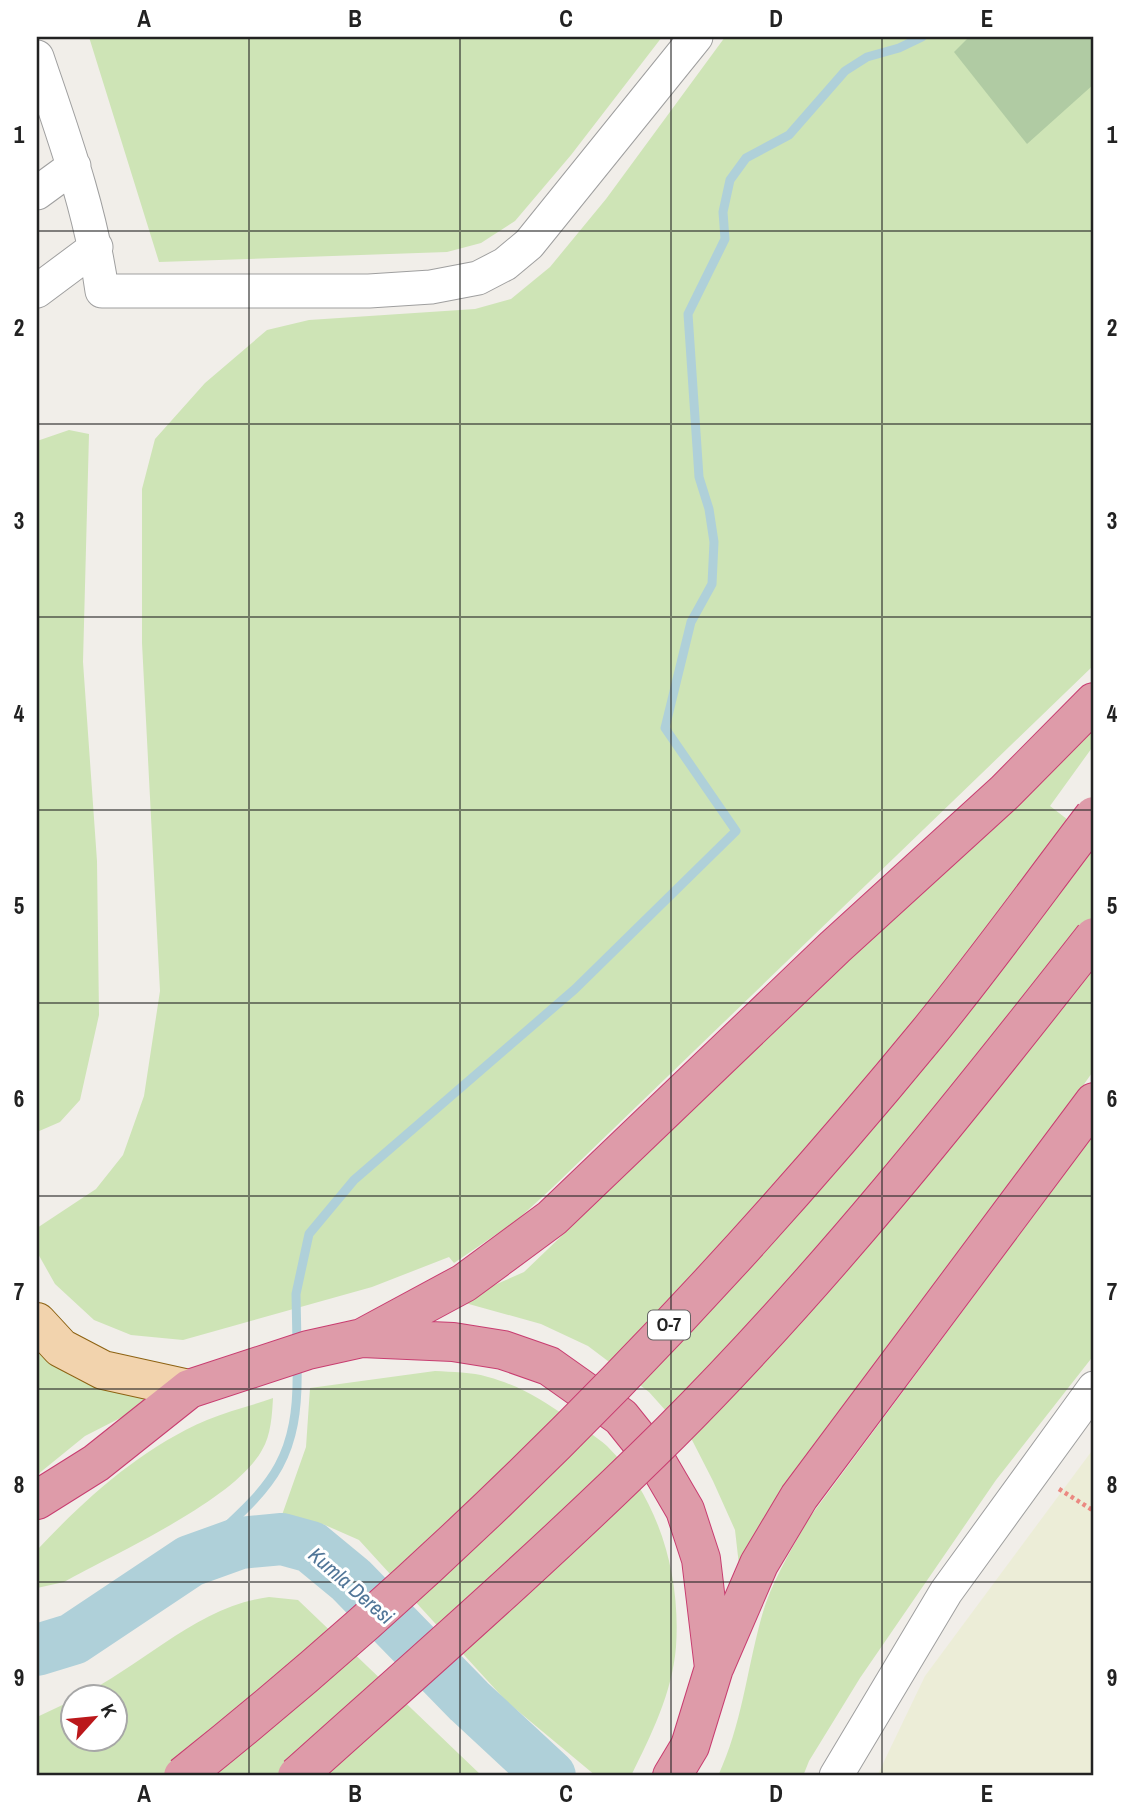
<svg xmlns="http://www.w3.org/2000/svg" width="1131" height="1813" font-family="'Archivo Narrow',sans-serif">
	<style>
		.farmland { fill: #ecedd7 }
		.grass { fill: #cee4b6 }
		.forest { fill: #b0cba3 }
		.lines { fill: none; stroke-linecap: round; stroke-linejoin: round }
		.stream { stroke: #afd0d9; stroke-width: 9 }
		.river { stroke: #afd0d9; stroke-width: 52 }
		.minor-casing { stroke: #9f9f9f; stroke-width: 35 }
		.major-casing { stroke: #8d6212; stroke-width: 40 }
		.highway-casing { stroke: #c83d70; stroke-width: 40 }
		.path { stroke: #eb8981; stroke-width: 4.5; stroke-dasharray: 3.5 3.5; stroke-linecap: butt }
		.minor { stroke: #fff; stroke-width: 33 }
		.major { stroke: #f2d3ad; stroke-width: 38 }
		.highway { stroke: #de9ba9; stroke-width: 38 }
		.highway-bridge-casing { stroke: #c83d70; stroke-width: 40; stroke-linecap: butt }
		.highway-bridge { stroke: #de9ba9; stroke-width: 38 }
		.grid { fill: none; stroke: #222; stroke-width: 2; stroke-opacity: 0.55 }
		.labels { text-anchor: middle; stroke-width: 6; stroke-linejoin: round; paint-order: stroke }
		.shield { fill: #fff; stroke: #646464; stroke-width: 2 }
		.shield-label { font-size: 18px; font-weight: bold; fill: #222 }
		.water-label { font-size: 21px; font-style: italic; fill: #517698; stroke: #fff }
		.neatline { fill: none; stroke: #222; stroke-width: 2.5 }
		.grid-label { font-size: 23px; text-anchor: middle; font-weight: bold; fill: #222 }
	</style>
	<rect width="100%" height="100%" fill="#f1eee9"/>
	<path class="farmland" d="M 1094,1448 L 1094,1776 L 877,1776 L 925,1676 Z"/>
	<path class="grass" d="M 89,37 L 662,37 L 571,155 L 515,221 L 481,243 L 447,252 L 159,262 Z
		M 725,37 L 1094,37 L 1094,665 L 552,1188 L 516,1221 L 454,1263 L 449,1257 L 372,1287 L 183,1340 L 131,1335 L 94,1320 L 55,1284 L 37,1252 L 37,1228 L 96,1189 L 123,1155 L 144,1096 L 160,991 L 142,643 L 142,489 L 155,439 L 205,383 L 267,330 L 309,320 L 475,309 L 511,299 L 550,267 L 606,199 Z
		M 69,430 L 89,434 L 83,662 L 97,861 L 99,1015 L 80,1100 L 60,1122 L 37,1132 L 37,441 Z
		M 1094,726 L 1094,745 L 1050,806 L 1094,840 L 1094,1070 L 740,1574 L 735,1530 L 713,1481 L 692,1440 L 649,1392 L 588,1346 L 541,1324 L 458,1301 L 524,1272 Z
		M 1094,1134 L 1094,1355 L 996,1480 L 860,1678 L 809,1761 L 803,1776 L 718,1776 C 742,1724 746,1674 761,1619 C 770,1584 790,1553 807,1521 Z
		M 37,1348 C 75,1386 94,1387 145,1398 L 136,1410 L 85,1436 L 37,1475 Z
		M 435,1371 C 452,1372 472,1372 488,1377 C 518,1385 543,1400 568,1418 C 580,1427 596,1436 607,1446 C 659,1498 681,1575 676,1647 C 672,1694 651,1735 631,1776 L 596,1776 L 507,1702 L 359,1540 L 325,1525 L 282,1515 L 306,1447 L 310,1388 Z
		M 273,1398 C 272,1415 271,1435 262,1450 C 235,1500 116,1553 64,1582 L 37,1588 L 37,1550 C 85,1499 141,1448 207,1420 C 228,1411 251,1406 273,1398 Z
		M 269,1597 L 298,1600 L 482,1776 L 37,1776 L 37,1717 L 73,1700 L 74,1740 L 116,1740 L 116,1698 L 78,1697 C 141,1667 197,1606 269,1597 Z"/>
	<path class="forest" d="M 969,37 L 1094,37 L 1094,84 L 1027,144 L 954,52 Z"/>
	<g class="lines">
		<path class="stream" d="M 297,1344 L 296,1294 L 309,1234 L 354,1180 L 575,989 L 736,831 L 665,728 L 691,622 L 712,584 L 714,542 L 709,509 L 699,477 L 688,314 L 725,239 L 723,212 L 730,180 L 746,158 L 789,135 L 845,71 L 867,57 L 899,48 L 922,37
			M 190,1561 C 262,1491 300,1474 297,1365"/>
		<path class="river" d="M 37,1650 L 73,1639 L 190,1561 L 240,1543 L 282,1539 L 311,1547 L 351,1580 L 469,1701 L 550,1776"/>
		<g class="minor-casing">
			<path id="minor" d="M 37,57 C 63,134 91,210 102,291 L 369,291 L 431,287 L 478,278 L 505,264 L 529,244 L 696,37
				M 37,193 L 74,166
				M 37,291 L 96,247
				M 836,1776 L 946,1592 L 1094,1388"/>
		</g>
		<g class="major-casing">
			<path id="major" d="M 37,1322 L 61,1348 L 103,1370 L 189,1389"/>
		</g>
		<g class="highway-casing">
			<path id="highway" d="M 362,1338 L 464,1283 L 552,1218 L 835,947 L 1005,792 L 1094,702
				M 37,1500 L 96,1463 L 189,1389 L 308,1350 L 362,1338 L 453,1342 L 503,1350 L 549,1366 L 621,1417 L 657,1462 L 685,1510 L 701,1559 L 714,1668 L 690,1746 L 672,1776
				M 715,1666 L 759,1564 L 799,1497 L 1094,1102"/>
		</g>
		<path class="path" d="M 1059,1489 L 1094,1511"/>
		<use href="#minor" class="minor"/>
		<use href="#major" class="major"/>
		<use href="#highway" class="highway"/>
		<g class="highway-bridge-casing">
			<path id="highway-bridge" d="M 183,1776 C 457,1558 706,1303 928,1033 C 986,962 1039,888 1094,816
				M 297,1776 C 423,1663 550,1552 670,1433 C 824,1279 960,1108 1094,937"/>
		</g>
		<use href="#highway-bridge" class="highway-bridge"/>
	</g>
	<path class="grid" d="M 249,37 L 249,1776M 460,37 L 460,1776M 671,37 L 671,1776M 882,37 L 882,1776M 37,231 L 1094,231M 37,424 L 1094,424M 37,617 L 1094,617M 37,810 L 1094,810M 37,1003 L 1094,1003M 37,1196 L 1094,1196M 37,1389 L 1094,1389M 37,1582 L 1094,1582"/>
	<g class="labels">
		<rect class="shield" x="648" y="1310.5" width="42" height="29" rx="5"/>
		<g class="shield-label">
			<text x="669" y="1331">O-7</text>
		</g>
		<g class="water-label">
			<text transform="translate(351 1586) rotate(41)" y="7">Kumla Deresi</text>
		</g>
	</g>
	<rect width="1131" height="1813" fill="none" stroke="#ffffff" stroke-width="77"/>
	<g transform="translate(94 1718) rotate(63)"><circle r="33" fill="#ffffff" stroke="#a7a7a7" stroke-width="2"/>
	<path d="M0-5L12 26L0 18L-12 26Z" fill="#bb181b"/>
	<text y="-10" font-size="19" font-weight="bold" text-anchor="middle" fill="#222222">K</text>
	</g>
	<rect x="38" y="38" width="1054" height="1736" class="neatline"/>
	<g class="grid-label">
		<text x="144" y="27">A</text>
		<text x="355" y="27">B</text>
		<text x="566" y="27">C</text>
		<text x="776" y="27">D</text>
		<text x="987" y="27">E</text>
		<text x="19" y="143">1</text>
		<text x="1112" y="143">1</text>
		<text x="19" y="336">2</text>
		<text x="1112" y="336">2</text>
		<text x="19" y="529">3</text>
		<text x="1112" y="529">3</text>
		<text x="19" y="722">4</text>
		<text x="1112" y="722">4</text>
		<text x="19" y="914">5</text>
		<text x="1112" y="914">5</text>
		<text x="19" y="1107">6</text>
		<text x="1112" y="1107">6</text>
		<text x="19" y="1300">7</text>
		<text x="1112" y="1300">7</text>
		<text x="19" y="1493">8</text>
		<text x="1112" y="1493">8</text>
		<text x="19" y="1686">9</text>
		<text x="1112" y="1686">9</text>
		<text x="144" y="1802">A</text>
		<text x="355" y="1802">B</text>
		<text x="566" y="1802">C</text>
		<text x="776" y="1802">D</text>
		<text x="987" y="1802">E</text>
	</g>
</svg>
